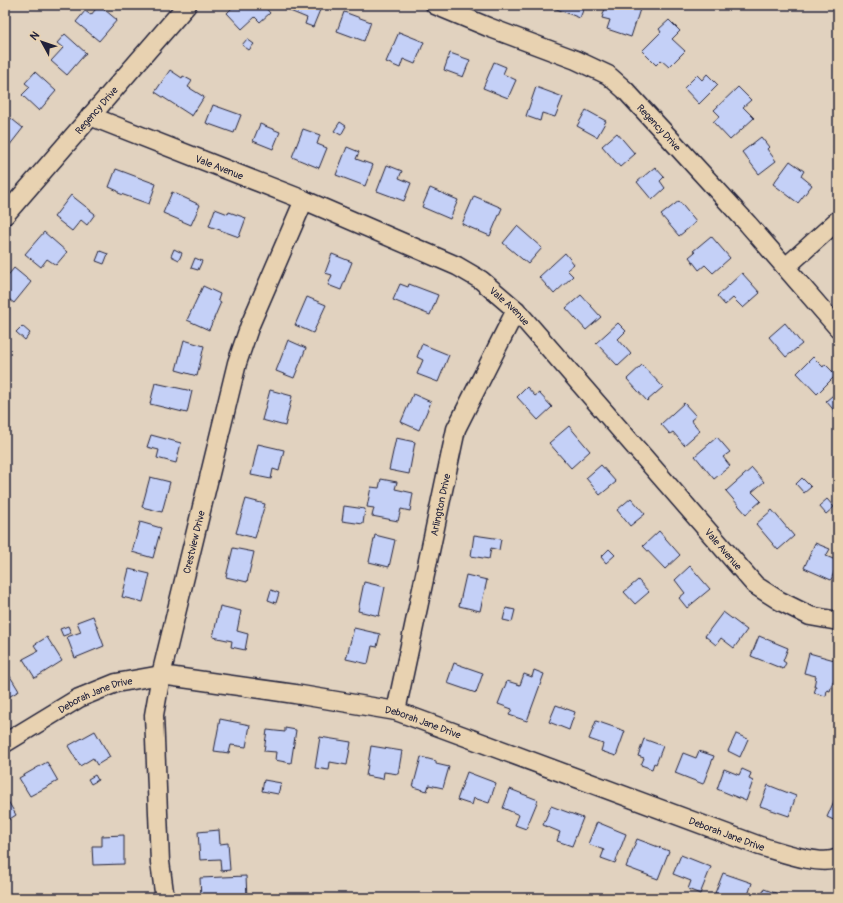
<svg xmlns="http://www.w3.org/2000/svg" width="843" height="903" font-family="Pangolin,sans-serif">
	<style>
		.building { fill: #c4d0f7; stroke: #22223b }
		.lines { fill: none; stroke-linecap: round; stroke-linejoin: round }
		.minor-casing { stroke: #22223b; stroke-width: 21 }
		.minor { stroke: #e8d2b1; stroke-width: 18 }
		.labels { text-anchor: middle; stroke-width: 3; stroke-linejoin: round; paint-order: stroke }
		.street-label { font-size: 10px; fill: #22223b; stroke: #e8d2b1 }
	</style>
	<rect width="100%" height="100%" fill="#e1d2bf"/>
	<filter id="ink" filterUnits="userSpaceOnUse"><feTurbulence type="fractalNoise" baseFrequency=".025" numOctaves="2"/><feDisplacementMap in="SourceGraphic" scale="8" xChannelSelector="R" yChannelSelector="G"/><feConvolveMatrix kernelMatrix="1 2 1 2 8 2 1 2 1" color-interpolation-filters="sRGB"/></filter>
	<g filter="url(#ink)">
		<path class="building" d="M 99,5 L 117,20 L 99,41 L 76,22 L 85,11 L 91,15 Z
			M 235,5 L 263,5 L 270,13 L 260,22 L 255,17 L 242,29 L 227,13 Z
			M 292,5 L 322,5 L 313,27 L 305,24 L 307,18 L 290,11 Z
			M 555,5 L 585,5 L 580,18 L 554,8 Z
			M 606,5 L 641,6 L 631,37 L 607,29 L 610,20 L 602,18 Z
			M 344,12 L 371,22 L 364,41 L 337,31 Z
			M 669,20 L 680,31 L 672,39 L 685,51 L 669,67 L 661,60 L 656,65 L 642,51 L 661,32 L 659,29 Z
			M 399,32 L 424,42 L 415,64 L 403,59 L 400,68 L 386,62 Z
			M 65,34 L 86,53 L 67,75 L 51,61 L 63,48 L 57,43 Z
			M 247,39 L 254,44 L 249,50 L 242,45 Z
			M 450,53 L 470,60 L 463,77 L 444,70 Z
			M 494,62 L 506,67 L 503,74 L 516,80 L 508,98 L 483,88 Z
			M 170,70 L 182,78 L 183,76 L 192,81 L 188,87 L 204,97 L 192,116 L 155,92 Z
			M 35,72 L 56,91 L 39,111 L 22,95 L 30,87 L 25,83 Z
			M 707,74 L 718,85 L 699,104 L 684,88 L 697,75 L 702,80 Z
			M 536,87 L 563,97 L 555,117 L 542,113 L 540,121 L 526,116 Z
			M 738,87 L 751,100 L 743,107 L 754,118 L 730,140 L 713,122 L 720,116 L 714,110 Z
			M 213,105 L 241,115 L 234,133 L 206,123 Z
			M 586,110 L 606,121 L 597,137 L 577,126 Z
			M 8,116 L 23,128 L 9,146 L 5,143 L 5,118 L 6,119 Z
			M 340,122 L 346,126 L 341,135 L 334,131 Z
			M 260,124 L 280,132 L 273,149 L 253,141 Z
			M 303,129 L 320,135 L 317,144 L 327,148 L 319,168 L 292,157 Z
			M 838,131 L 838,141 L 833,135 Z
			M 617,133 L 635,154 L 620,167 L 602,146 Z
			M 761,137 L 769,147 L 767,149 L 776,161 L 759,174 L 742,152 Z
			M 838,142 L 838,152 L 833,146 Z
			M 347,147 L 359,152 L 356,159 L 373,165 L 365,186 L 336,175 Z
			M 790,161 L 804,171 L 801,176 L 812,185 L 798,203 L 773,184 Z
			M 387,165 L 402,171 L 399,178 L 411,183 L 404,201 L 377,191 Z
			M 655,167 L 664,177 L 660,181 L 665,188 L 652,200 L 637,182 Z
			M 116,169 L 156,184 L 149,204 L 118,193 L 118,191 L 109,187 Z
			M 430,188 L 458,200 L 450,219 L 422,207 Z
			M 172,192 L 200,205 L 191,225 L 163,213 Z
			M 71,195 L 95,214 L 87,225 L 81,220 L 72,231 L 54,217 Z
			M 474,196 L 502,208 L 490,236 L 462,224 Z
			M 679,201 L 696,222 L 679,236 L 661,215 Z
			M 215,209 L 228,214 L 229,212 L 246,218 L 239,237 L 209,226 Z
			M 517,226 L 542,248 L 528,264 L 503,243 Z
			M 44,232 L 67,252 L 56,265 L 47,259 L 41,267 L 25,254 Z
			M 711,236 L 730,258 L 713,273 L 705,265 L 699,270 L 689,257 L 695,252 L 693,251 Z
			M 174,249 L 182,253 L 179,260 L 171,256 Z
			M 100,251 L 108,254 L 104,264 L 96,261 Z
			M 565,253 L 574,264 L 567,270 L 573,276 L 554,294 L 539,277 Z
			M 332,254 L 352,262 L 341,290 L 328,285 L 332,275 L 325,273 Z
			M 195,258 L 202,261 L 198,270 L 191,268 Z
			M 14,268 L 31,282 L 14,303 L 5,296 L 5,279 Z
			M 742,273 L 760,293 L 743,308 L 733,298 L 725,305 L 717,296 Z
			M 400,284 L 408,287 L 409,284 L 438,295 L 430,315 L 393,300 Z
			M 203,286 L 220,294 L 218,300 L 221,302 L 209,330 L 187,320 Z
			M 581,295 L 601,317 L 586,330 L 566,308 Z
			M 307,297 L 326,305 L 313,333 L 295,325 Z
			M 618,323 L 626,331 L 618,339 L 631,354 L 618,366 L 596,343 Z
			M 785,323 L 802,344 L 786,357 L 769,337 Z
			M 22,326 L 30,333 L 25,340 L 16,332 Z
			M 184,340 L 204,346 L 197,376 L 176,370 Z
			M 288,340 L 306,348 L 294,378 L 276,371 Z
			M 422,344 L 449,355 L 438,382 L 417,374 L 423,360 L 417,357 Z
			M 813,357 L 823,367 L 825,364 L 836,375 L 817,394 L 797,373 Z
			M 642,365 L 663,387 L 647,401 L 627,379 Z
			M 155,383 L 192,391 L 187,413 L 150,404 Z
			M 527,387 L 535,396 L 539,393 L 552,407 L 538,420 L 517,397 Z
			M 270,390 L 292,396 L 285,426 L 262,420 Z
			M 838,391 L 838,415 L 826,401 Z
			M 413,394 L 431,402 L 419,430 L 401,422 Z
			M 684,403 L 696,416 L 691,420 L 700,431 L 684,445 L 673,432 L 670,434 L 661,424 Z
			M 569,426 L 590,451 L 571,468 L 549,443 Z
			M 151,435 L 181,443 L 176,463 L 157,458 L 159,450 L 147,447 Z
			M 717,437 L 730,452 L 723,457 L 730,466 L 714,479 L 695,456 Z
			M 396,438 L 415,442 L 409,474 L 389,470 Z
			M 258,444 L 284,450 L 279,471 L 273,469 L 271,479 L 251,475 Z
			M 601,465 L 616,482 L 600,495 L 586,478 Z
			M 752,468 L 764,482 L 752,492 L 761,501 L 746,514 L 726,491 Z
			M 150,477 L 170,482 L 162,512 L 142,507 Z
			M 802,478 L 811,487 L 804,493 L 796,484 Z
			M 381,479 L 397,482 L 395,489 L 413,493 L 410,511 L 401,509 L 398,521 L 372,516 L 374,508 L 367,507 L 371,487 L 379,488 Z
			M 631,498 L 645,514 L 630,526 L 617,510 Z
			M 246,499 L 265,504 L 255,538 L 236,533 Z
			M 827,499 L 834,507 L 826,514 L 819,506 Z
			M 344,506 L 365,509 L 363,524 L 342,521 Z
			M 772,510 L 794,536 L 778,550 L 756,524 Z
			M 140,522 L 161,528 L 153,558 L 132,552 Z
			M 659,531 L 680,555 L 665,569 L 643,546 Z
			M 375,535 L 395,540 L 389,567 L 369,562 Z
			M 474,535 L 501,539 L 499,550 L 491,548 L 489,559 L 471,556 Z
			M 815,543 L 830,549 L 826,556 L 838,561 L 831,580 L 804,568 Z
			M 233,548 L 254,552 L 247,582 L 226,577 Z
			M 609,549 L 615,555 L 606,563 L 601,557 Z
			M 690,566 L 710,589 L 687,608 L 679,598 L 685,593 L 675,580 Z
			M 129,569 L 150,574 L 143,602 L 122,597 Z
			M 466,575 L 487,580 L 480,611 L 459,606 Z
			M 638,580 L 649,592 L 635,604 L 624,592 Z
			M 364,582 L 385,587 L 379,616 L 358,611 Z
			M 271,590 L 279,593 L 276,603 L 268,600 Z
			M 220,606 L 241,611 L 237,631 L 248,634 L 245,650 L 231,647 L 232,641 L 213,637 Z
			M 506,608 L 515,610 L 512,622 L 503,620 Z
			M 723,612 L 747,630 L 734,648 L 721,638 L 716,645 L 705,636 Z
			M 93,616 L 104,646 L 75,658 L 67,637 L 81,632 L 77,622 Z
			M 68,626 L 71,633 L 63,636 L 60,629 Z
			M 354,628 L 380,634 L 377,647 L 372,646 L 368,664 L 346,659 Z
			M 759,636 L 788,648 L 783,661 L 786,663 L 783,669 L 751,656 Z
			M 47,637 L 62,661 L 35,678 L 23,659 L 38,651 L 34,645 Z
			M 809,653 L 838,661 L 836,674 L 838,674 L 838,683 L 833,681 L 830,691 L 827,690 L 826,696 L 814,693 L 816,687 L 814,687 L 816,676 L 804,673 Z
			M 454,663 L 483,673 L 476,693 L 447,683 Z
			M 5,668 L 19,691 L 5,699 Z
			M 534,670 L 544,674 L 527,721 L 509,715 L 512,709 L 498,704 L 507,681 L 520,685 L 524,674 L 532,677 Z
			M 556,705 L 575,712 L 569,730 L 549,722 Z
			M 220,719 L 250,725 L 246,747 L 231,745 L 229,753 L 214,751 Z
			M 596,721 L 625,731 L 616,756 L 601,751 L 603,744 L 589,739 Z
			M 285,728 L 296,730 L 291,763 L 275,760 L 276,752 L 264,751 L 267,730 L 285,732 Z
			M 95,731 L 110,757 L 97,765 L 93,758 L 80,766 L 68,746 Z
			M 736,734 L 748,739 L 740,757 L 728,751 Z
			M 320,737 L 351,742 L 347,765 L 330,762 L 329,770 L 315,768 Z
			M 644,739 L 663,746 L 656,764 L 654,763 L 652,769 L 641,765 L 644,758 L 638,756 Z
			M 371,746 L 402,751 L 398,774 L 384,772 L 383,779 L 366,776 Z
			M 699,751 L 714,756 L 703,784 L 675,773 L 683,753 L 696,758 Z
			M 421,757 L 436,761 L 436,764 L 449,767 L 443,788 L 429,785 L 427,791 L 413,787 Z
			M 47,762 L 58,781 L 30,796 L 19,778 Z
			M 724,769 L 739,775 L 742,769 L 751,773 L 749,779 L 753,781 L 746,801 L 717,789 Z
			M 467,772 L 496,783 L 489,803 L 474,798 L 472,805 L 457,800 Z
			M 95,775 L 98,780 L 91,784 L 88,779 Z
			M 264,780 L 281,783 L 278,794 L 262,791 Z
			M 768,785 L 796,796 L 789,816 L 760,806 Z
			M 510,789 L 538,800 L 526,829 L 515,825 L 519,815 L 503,808 Z
			M 838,792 L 838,822 L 827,817 Z
			M 5,796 L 16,815 L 5,822 Z
			M 551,806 L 583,818 L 572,846 L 557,841 L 560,832 L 543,825 Z
			M 597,822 L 626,834 L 615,863 L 601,858 L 604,850 L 588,844 Z
			M 219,830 L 220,844 L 228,843 L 230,870 L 221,871 L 220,859 L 200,860 L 198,832 Z
			M 124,835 L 124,864 L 93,865 L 92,846 L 102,846 L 102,836 Z
			M 637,839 L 669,851 L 658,879 L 626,867 Z
			M 681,855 L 711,867 L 700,894 L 688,889 L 691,881 L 673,874 Z
			M 723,873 L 752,883 L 747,898 L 729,898 L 715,893 Z
			M 246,876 L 247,898 L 201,898 L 200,878 Z
			M 764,889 L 789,898 L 761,898 Z"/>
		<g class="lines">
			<g class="minor-casing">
				<g id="minor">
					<path id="s1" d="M 435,5 L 488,27 L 576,60 L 608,75 L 625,90 L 674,143 L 748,224 L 838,328"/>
					<path id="s2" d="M 90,116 L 304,200 L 457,266 L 481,280 L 516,310 L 755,585 L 780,601 L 810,616 L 838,621"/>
					<path id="s3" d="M 5,215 L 187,5"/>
					<path d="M 786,267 L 838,220"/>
					<path id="s4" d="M 396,711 L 456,429 L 516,310"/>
					<path id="s5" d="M 5,743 L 79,698 L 116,683 L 161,675 L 295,694 L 396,711 L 760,846 C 778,851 821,867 838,858"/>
					<path id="s6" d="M 163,898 L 164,892 L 160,862 L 154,715 L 161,675 L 237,363 L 250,325 L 304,200"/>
				</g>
			</g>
			<use href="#minor" class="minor"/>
		</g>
	</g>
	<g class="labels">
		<g class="street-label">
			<text dy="4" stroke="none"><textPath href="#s3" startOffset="139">Regency Drive</textPath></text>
			<text dy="4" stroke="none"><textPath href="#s1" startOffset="260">Regency Drive</textPath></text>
			<text dy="4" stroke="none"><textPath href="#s2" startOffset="139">Vale Avenue</textPath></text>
			<text dy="4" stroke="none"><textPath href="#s2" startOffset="463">Vale Avenue</textPath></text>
			<text dy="4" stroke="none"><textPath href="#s4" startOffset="211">Arlington Drive</textPath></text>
			<text dy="4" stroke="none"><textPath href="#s6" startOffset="361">Crestview Drive</textPath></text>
			<text dy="4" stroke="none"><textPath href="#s2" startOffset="787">Vale Avenue</textPath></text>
			<text dy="4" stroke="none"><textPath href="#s5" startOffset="103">Deborah Jane Drive</textPath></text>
			<text dy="4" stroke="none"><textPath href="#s5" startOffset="439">Deborah Jane Drive</textPath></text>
			<text dy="4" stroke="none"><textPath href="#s5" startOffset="763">Deborah Jane Drive</textPath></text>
		</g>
	</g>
	<rect width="843" height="903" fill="none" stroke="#e8d2b1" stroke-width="20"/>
	<rect x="10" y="10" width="823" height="883" fill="none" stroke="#22223b" stroke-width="1.5" filter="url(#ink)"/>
	<g transform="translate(42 42) rotate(310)" stroke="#e8d2b1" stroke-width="3" paint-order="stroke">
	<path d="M0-3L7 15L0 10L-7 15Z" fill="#22223b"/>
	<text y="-6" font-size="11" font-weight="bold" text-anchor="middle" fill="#22223b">N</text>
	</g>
</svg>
